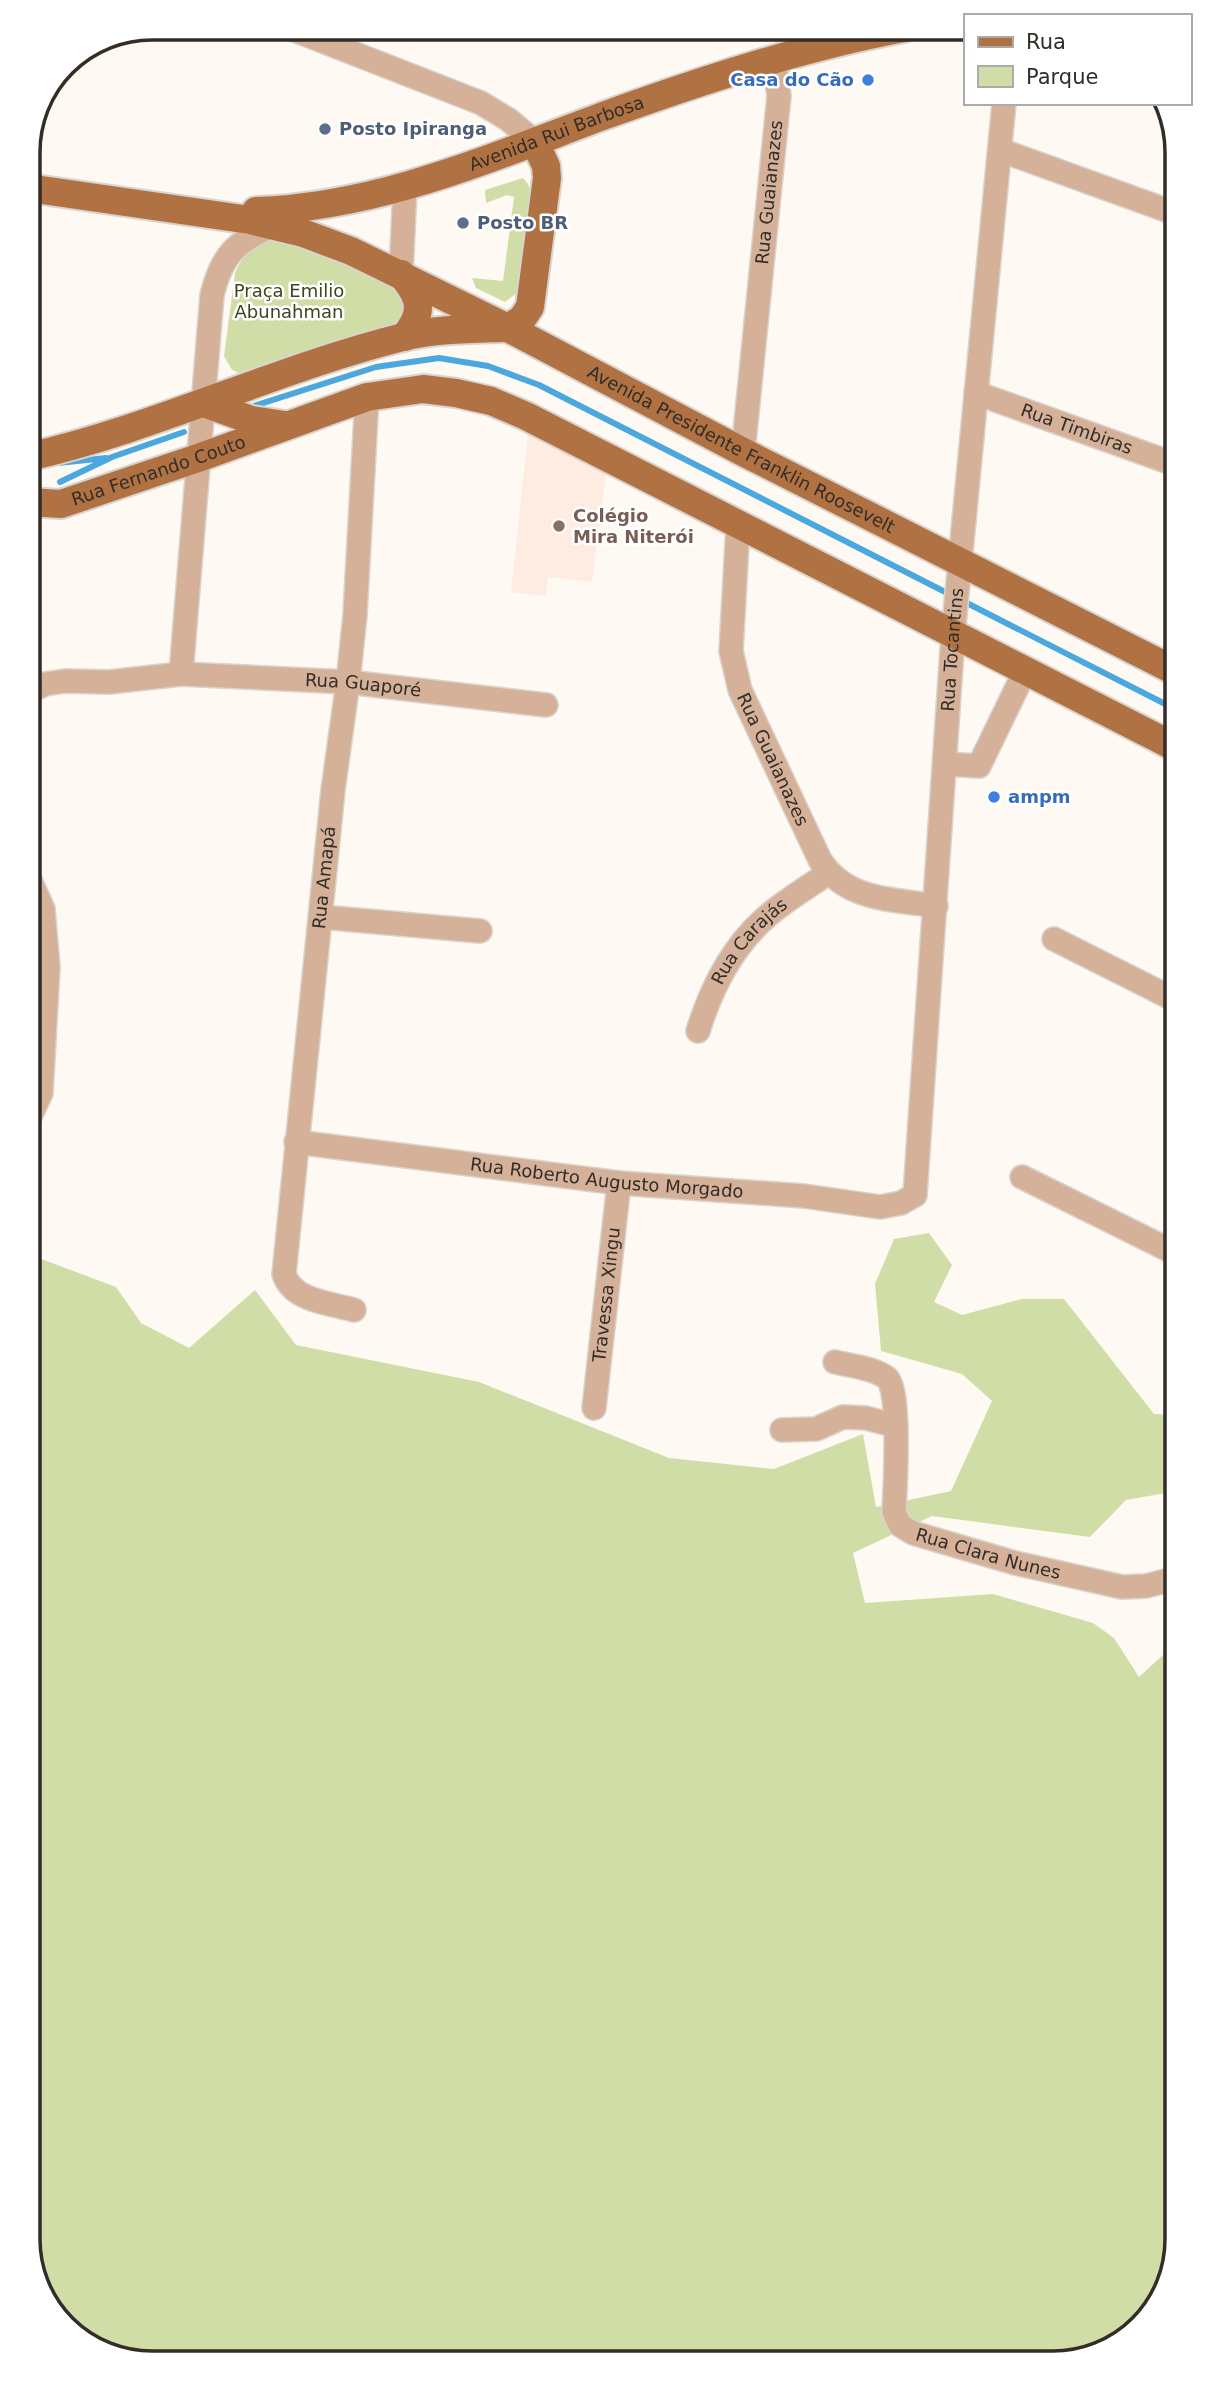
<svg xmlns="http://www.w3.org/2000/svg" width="1205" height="2391" font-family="'DejaVu Sans',sans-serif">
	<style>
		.education { fill: #feece2 }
		.green { fill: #d1dda6 }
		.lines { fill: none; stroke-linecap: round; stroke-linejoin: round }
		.stream { stroke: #4ba8df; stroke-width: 6 }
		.minor-casing { stroke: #d9d5ce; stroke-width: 26 }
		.major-casing { stroke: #d9d5ce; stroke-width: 32 }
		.minor { stroke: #d5b199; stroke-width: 23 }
		.major { stroke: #b17243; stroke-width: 28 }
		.shop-dot { fill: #3f7fe0; stroke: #fff; stroke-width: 2.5 }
		.service-dot { fill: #5c6f8a; stroke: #fff; stroke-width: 2.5 }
		.education-dot { fill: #8d6e63; stroke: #fff; stroke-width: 2.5 }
		.labels { text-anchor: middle; stroke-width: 5; stroke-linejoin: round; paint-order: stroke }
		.shop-label { font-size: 18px; font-weight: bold; fill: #366cbe; stroke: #fff; text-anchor: end }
		.service-label { font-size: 18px; font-weight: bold; fill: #4e5e75; stroke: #fff; text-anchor: start }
		.street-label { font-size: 18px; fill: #322d27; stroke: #fff }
		.park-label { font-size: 18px; fill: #3d441e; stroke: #fff }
		.education-label { font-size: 18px; font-weight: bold; fill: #785e54; stroke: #fff; text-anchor: start }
		.rim { fill: none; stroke: #322d27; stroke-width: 3.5 }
	</style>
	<rect width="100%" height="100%" fill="#fefaf3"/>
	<path class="education" d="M 528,434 L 606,474 L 592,582 L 548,577 L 546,596 L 511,592 Z"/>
	<path class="green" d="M 523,178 L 528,184 L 531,193 L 518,292 L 505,302 L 476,288 L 472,278 L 503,281 L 514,197 L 507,195 L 486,203 L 485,190 Z
		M 272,239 L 318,249 L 408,293 L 404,324 L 246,376 L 232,370 L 224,356 L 235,273 C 243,254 253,245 272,239 Z
		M 929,1233 L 952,1265 L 934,1302 L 962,1315 L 1022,1299 L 1064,1299 L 1154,1414 L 1177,1415 L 1177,1491 L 1126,1500 L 1090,1537 L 932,1516 L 853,1553 L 865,1603 L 993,1594 L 1093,1623 L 1114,1638 L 1139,1677 L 1177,1642 L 1177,2239 L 1156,2308 L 1100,2354 L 1052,2363 L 145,2363 L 77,2337 L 37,2286 L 28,2238 L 28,1254 L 116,1287 L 141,1323 L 189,1348 L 255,1290 L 296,1345 L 479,1382 L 669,1458 L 774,1469 L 863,1434 L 876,1507 L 951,1491 L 992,1401 L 962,1374 L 881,1351 L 875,1284 L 894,1239 Z"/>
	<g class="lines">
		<path class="stream" d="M 254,406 L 376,367 L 439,358 L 488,366 L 539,385 L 953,596
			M 58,463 L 106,458
			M 60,482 L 112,457 L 184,432
			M 963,601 L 1177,710"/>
		<g class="minor-casing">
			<g id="minor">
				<path d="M 289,28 L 481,103 L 509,120 L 535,142"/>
				<path d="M 1000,150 L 1177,214"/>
				<path d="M 401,274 L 405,187"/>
				<path id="s1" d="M 976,393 L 1177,465"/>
				<path id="s2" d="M 743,452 L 779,96 L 774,59"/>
				<path id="s3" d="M 738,525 L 731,651 L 740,690 L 820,860 C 846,901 892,899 936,906"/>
				<path d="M 181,674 L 212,295 C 222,254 237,241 274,225"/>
				<path id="s4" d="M 28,692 L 45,684 L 65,681 L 109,682 L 181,674 L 348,682 L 546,705"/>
				<path d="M 945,764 L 979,766 L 1025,671"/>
				<path d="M 321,917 L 480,931"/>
				<path d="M 1054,939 L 1177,1001"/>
				<path id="s5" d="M 698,1031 C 711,989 730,950 763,920 C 782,902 807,888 828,873"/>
				<path d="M 28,1121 L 41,1093 L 48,967 L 43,909 L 28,876"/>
				<path id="s6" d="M 296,1142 L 619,1183 L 804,1196 L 880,1207 L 901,1203 L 915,1195 L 953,635 L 1004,103"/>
				<path d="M 1022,1177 L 1177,1254"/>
				<path id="s7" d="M 354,1310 C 330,1303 292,1301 284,1274 L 333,790 L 348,682 L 355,615 L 367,397"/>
				<path id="s8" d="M 835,1362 C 851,1366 874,1368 887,1378 C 901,1390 895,1490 894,1512 L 900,1525 L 913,1533 L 1015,1563 L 1122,1587 L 1146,1586 L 1177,1578"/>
				<path id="s9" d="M 594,1408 L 619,1183"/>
				<path d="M 782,1430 L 816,1429 L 843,1417 L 866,1418 L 896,1426"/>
			</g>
		</g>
		<g class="major-casing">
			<g id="major">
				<path id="s10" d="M 28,188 L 250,220 L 303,233 L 351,251 L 508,328 L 743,452 L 1177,672"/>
				<path id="s11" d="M 256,211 C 378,207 490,158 603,116 C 700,81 803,47 904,28"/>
				<path d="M 401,274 C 421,298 425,312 404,337"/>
				<path d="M 508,328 L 522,319 L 530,307 L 547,178 L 546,166 L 535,142"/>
				<path d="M 204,403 L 251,420 L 285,425"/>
				<path d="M 28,457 C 156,428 275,369 403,337 C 435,329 470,329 503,328"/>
				<path id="s12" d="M 28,502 L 61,504 L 198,458 L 367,397 L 423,389 L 456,393 L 491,401 L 526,416 L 1177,748"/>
			</g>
		</g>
		<use href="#minor" class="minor"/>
		<use href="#major" class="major"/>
	</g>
	<g class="shop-dot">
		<circle cx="868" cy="80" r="7"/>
		<circle cx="994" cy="797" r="7"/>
	</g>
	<g class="service-dot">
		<circle cx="325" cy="129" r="7"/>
		<circle cx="463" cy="223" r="7"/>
	</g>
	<circle class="education-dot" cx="559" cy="526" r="7"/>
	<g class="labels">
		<g class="shop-label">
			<text x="854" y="86">Casa do Cão</text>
			<text x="1008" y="803" text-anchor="start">ampm</text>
		</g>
		<g class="service-label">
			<text x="339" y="135">Posto Ipiranga</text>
			<text x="477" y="229">Posto BR</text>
		</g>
		<g class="street-label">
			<text dy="6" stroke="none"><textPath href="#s11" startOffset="312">Avenida Rui Barbosa</textPath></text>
			<text dy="6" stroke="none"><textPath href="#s2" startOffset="261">Rua Guaianazes</textPath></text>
			<text dy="6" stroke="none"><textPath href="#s1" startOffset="107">Rua Timbiras</textPath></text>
			<text dy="6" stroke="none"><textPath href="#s10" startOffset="768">Avenida Presidente Franklin Roosevelt</textPath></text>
			<text dy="6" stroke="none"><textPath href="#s12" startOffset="136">Rua Fernando Couto</textPath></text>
			<text dy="6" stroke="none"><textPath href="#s6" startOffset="1172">Rua Tocantins</textPath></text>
			<text dy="6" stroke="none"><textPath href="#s4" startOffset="338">Rua Guaporé</textPath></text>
			<text dy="6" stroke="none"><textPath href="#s3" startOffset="243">Rua Guaianazes</textPath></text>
			<text dy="6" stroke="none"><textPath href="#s7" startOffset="481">Rua Amapá</textPath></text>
			<text dy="6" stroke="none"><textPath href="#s5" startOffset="105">Rua Carajás</textPath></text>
			<text dy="6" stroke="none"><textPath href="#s6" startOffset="313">Rua Roberto Augusto Morgado</textPath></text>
			<text dy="6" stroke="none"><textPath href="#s9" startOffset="114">Travessa Xingu</textPath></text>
			<text dy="6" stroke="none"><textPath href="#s8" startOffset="298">Rua Clara Nunes</textPath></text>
		</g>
		<g class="park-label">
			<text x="289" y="297">Praça Emilio<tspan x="289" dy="21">Abunahman</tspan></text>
		</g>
		<g class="education-label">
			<text x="573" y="522">Colégio<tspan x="573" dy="21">Mira Niterói</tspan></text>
		</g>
	</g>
	<path d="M0 0H1205V2391H0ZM152 40H1053A112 112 0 0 1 1165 152V2239A112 112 0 0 1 1053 2351H152A112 112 0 0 1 40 2239V152A112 112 0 0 1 152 40Z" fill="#fff" fill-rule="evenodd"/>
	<path class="rim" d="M152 40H1053A112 112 0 0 1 1165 152V2239A112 112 0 0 1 1053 2351H152A112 112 0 0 1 40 2239V152A112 112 0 0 1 152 40Z"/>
	<rect x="964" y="14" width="228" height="91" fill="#ffffff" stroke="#adaba9" stroke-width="2"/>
	<rect x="978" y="37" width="35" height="10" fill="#b17243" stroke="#adaba9" stroke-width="2"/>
	<text x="1026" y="49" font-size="21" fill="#322d27">Rua</text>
	<rect x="978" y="66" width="35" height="21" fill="#d1dda6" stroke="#adaba9" stroke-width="2"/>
	<text x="1026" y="84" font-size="21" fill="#322d27">Parque</text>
</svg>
